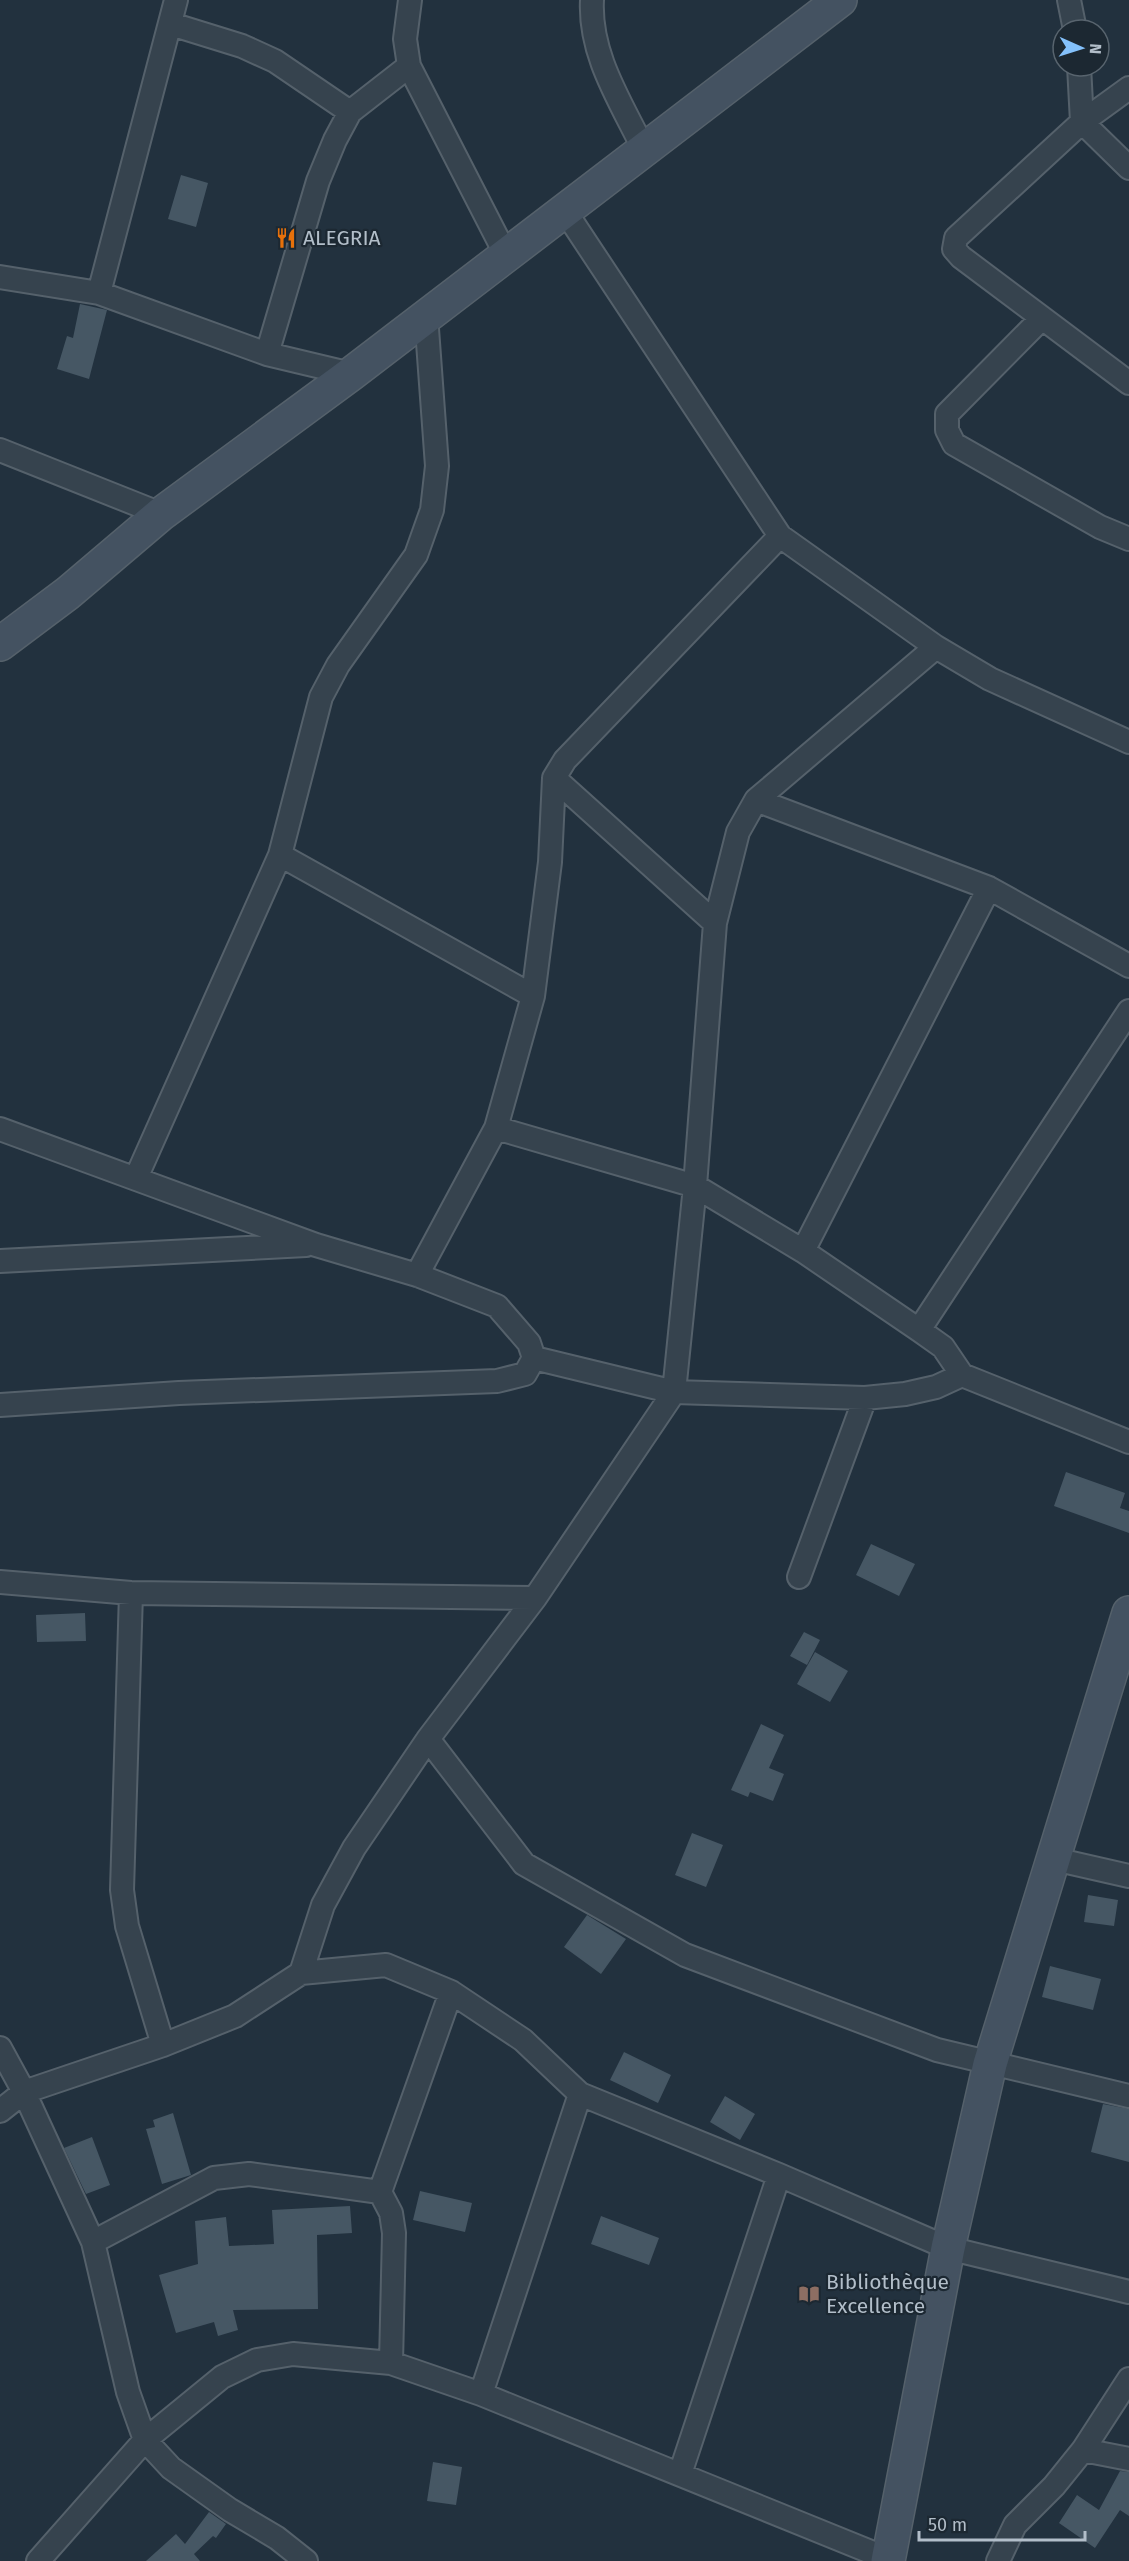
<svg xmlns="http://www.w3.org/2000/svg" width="1129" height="2561" font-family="'Fira Sans',sans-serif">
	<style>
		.building { fill: #465764 }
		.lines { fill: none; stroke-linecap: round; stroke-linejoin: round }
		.street-casing { stroke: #55616b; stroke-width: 26 }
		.secondary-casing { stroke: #55616b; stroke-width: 36 }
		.street { stroke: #36434e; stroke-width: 22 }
		.secondary { stroke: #445261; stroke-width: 33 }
		.labels { text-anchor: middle; stroke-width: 4.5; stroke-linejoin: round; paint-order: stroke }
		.poi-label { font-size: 21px; fill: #b2bec9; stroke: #1c2832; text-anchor: start }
	</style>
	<rect width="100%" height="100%" fill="#22313e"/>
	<path class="building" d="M 181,175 L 208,183 L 196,227 L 168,219 Z
		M 80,304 L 107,310 L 89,379 L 57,369 L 67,336 L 73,338 Z
		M 1066,1472 L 1125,1493 L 1120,1508 L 1129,1511 L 1129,1533 L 1054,1506 Z
		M 871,1544 L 915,1564 L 899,1596 L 856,1575 Z
		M 85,1613 L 86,1641 L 37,1642 L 36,1615 Z
		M 804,1632 L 820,1640 L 807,1665 L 790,1656 Z
		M 815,1652 L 848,1671 L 830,1702 L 797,1684 Z
		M 761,1724 L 784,1735 L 769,1768 L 784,1774 L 773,1801 L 750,1792 L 748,1797 L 731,1790 Z
		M 692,1833 L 723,1845 L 706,1887 L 675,1875 Z
		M 1088,1895 L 1118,1900 L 1114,1926 L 1084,1922 Z
		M 587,1915 L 626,1939 L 601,1974 L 564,1947 Z
		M 1050,1966 L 1101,1979 L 1093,2010 L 1042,1997 Z
		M 624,2052 L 671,2075 L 658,2103 L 610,2080 Z
		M 725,2096 L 755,2114 L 740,2140 L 710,2122 Z
		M 1103,2104 L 1129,2109 L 1129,2162 L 1091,2152 Z
		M 173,2113 L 191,2175 L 162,2184 L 146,2129 L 155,2127 L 153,2120 Z
		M 92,2137 L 110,2185 L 86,2194 L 64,2148 Z
		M 420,2191 L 472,2203 L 465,2232 L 413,2220 Z
		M 350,2206 L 352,2233 L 317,2235 L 318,2309 L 233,2310 L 238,2330 L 218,2336 L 214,2322 L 176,2333 L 159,2275 L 198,2264 L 195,2221 L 226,2217 L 229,2246 L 274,2244 L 272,2210 Z
		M 601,2216 L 659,2238 L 649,2265 L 591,2244 Z
		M 433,2462 L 462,2467 L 456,2505 L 427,2501 Z
		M 1120,2471 L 1129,2472 L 1129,2516 L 1120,2510 L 1095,2548 L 1059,2523 L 1077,2495 L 1099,2510 Z
		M 209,2512 L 226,2524 L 216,2538 L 213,2536 L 194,2554 L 200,2561 L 146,2561 L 176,2534 L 185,2544 Z"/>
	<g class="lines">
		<g class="street-casing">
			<path id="street" d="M 410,0 L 405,39 L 409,66 L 506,255
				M 592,0 C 589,55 621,102 644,150
				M 1069,0 L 1075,30
				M 171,24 L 242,46 L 275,61 L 350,112
				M 1079,66 L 1082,122 L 1129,168
				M 1129,88 L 1082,122 L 956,238 L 954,249 L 961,257 L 1129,383
				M 565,211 L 780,536 L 936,647 L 990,679 L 1129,742
				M 0,277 L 99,293 L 267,354 L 351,374
				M 99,293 L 176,0
				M 1042,318 L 947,414 L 947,430 L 954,444 L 1100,527 L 1129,539
				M 267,354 L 318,181 L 335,140 L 350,112 L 409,66
				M 0,450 L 161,514
				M 554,778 L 715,923
				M 756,800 L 989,888 L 1129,966
				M 280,855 L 533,996
				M 496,1128 L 695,1186 L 803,1251 L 919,1330 L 943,1347 L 962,1375
				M 0,1129 L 316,1245 L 417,1275 L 497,1306 L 529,1343 L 534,1358 L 525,1374 L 497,1381 L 179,1393 L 0,1405
				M 136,1178 L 280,855 L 321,697 L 338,665 L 416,555 L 432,510 L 437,466 L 426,315
				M 803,1251 L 989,888
				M 0,1261 L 306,1245
				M 417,1275 L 496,1128 L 533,996 L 550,862 L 554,778 L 565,760 L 780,536
				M 919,1330 L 1129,1011
				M 534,1358 L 674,1392 L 865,1398 L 905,1394 L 936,1387 L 962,1375 L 1129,1442
				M 799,1577 L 865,1398
				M 0,1582 L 131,1593 L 535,1598
				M 131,1593 L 122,1890 L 127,1926 L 163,2045
				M 428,1739 L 524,1864 L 685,1955 L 937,2050 L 1129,2096
				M 1054,1859 L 1129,1876
				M 301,1973 L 386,1965 L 451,1992 L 523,2040 L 580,2094 L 779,2175 L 948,2248 L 1129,2292
				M 0,2048 L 24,2092 L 93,2242 L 128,2392 L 145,2440 L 171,2468 L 230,2510 L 277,2538 L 306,2561
				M 0,2111 L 24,2092 L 163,2045 L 235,2016 L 301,1973 L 323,1905 L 354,1848 L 428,1739 L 535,1598 L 674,1392 L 695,1186 L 715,923 L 738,832 L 756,800 L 936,647
				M 93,2242 L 214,2178 L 249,2174 L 380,2192
				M 391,2363 L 394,2233 L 391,2213 L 380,2192 L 451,1992
				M 481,2394 L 580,2094
				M 1083,2450 L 1129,2459
				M 680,2474 L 779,2175
				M 38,2561 L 145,2440 L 222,2377 L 257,2360 L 293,2354 L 391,2363 L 481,2394 L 888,2559
				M 998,2561 L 1015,2525 L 1054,2486 L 1083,2450 L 1129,2379"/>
		</g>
		<g class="secondary-casing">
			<path id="secondary" d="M 0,644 L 68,593 L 161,514 L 351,374 L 840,0
				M 888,2561 L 948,2248 L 990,2064 L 1129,1613"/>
		</g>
		<use href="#street" class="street"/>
		<use href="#secondary" class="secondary"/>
	</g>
	<defs>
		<g id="restaurant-bare" transform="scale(1.62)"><path d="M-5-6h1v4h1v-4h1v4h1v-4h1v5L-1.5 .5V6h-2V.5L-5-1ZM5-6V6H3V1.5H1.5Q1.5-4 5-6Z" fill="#e8710a" stroke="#1c2832" stroke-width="2.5" paint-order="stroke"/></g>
		<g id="library-bare" transform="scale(1.62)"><path d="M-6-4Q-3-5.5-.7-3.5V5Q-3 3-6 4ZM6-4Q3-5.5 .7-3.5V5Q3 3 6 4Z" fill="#8d6e63" stroke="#1c2832" stroke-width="2.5" paint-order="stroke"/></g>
	</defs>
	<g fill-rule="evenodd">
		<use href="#restaurant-bare" x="286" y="238"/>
		<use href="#library-bare" x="809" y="2294"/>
	</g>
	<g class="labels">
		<g class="poi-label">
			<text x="303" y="245">ALEGRIA</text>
			<text x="826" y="2289">Bibliothèque<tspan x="826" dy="24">Excellence</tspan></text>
		</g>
	</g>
	<g transform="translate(1081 48) rotate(93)"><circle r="28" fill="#1c2832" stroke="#58646e" stroke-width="1.5"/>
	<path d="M0-4.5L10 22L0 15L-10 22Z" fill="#84c1fb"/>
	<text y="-9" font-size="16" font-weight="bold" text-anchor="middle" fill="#b2bec9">N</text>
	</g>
	<path d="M919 2531v9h166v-9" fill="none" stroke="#b2bec9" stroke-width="3"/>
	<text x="928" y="2531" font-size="18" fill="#b2bec9" stroke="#1c2832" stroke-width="4.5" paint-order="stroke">50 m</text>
</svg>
